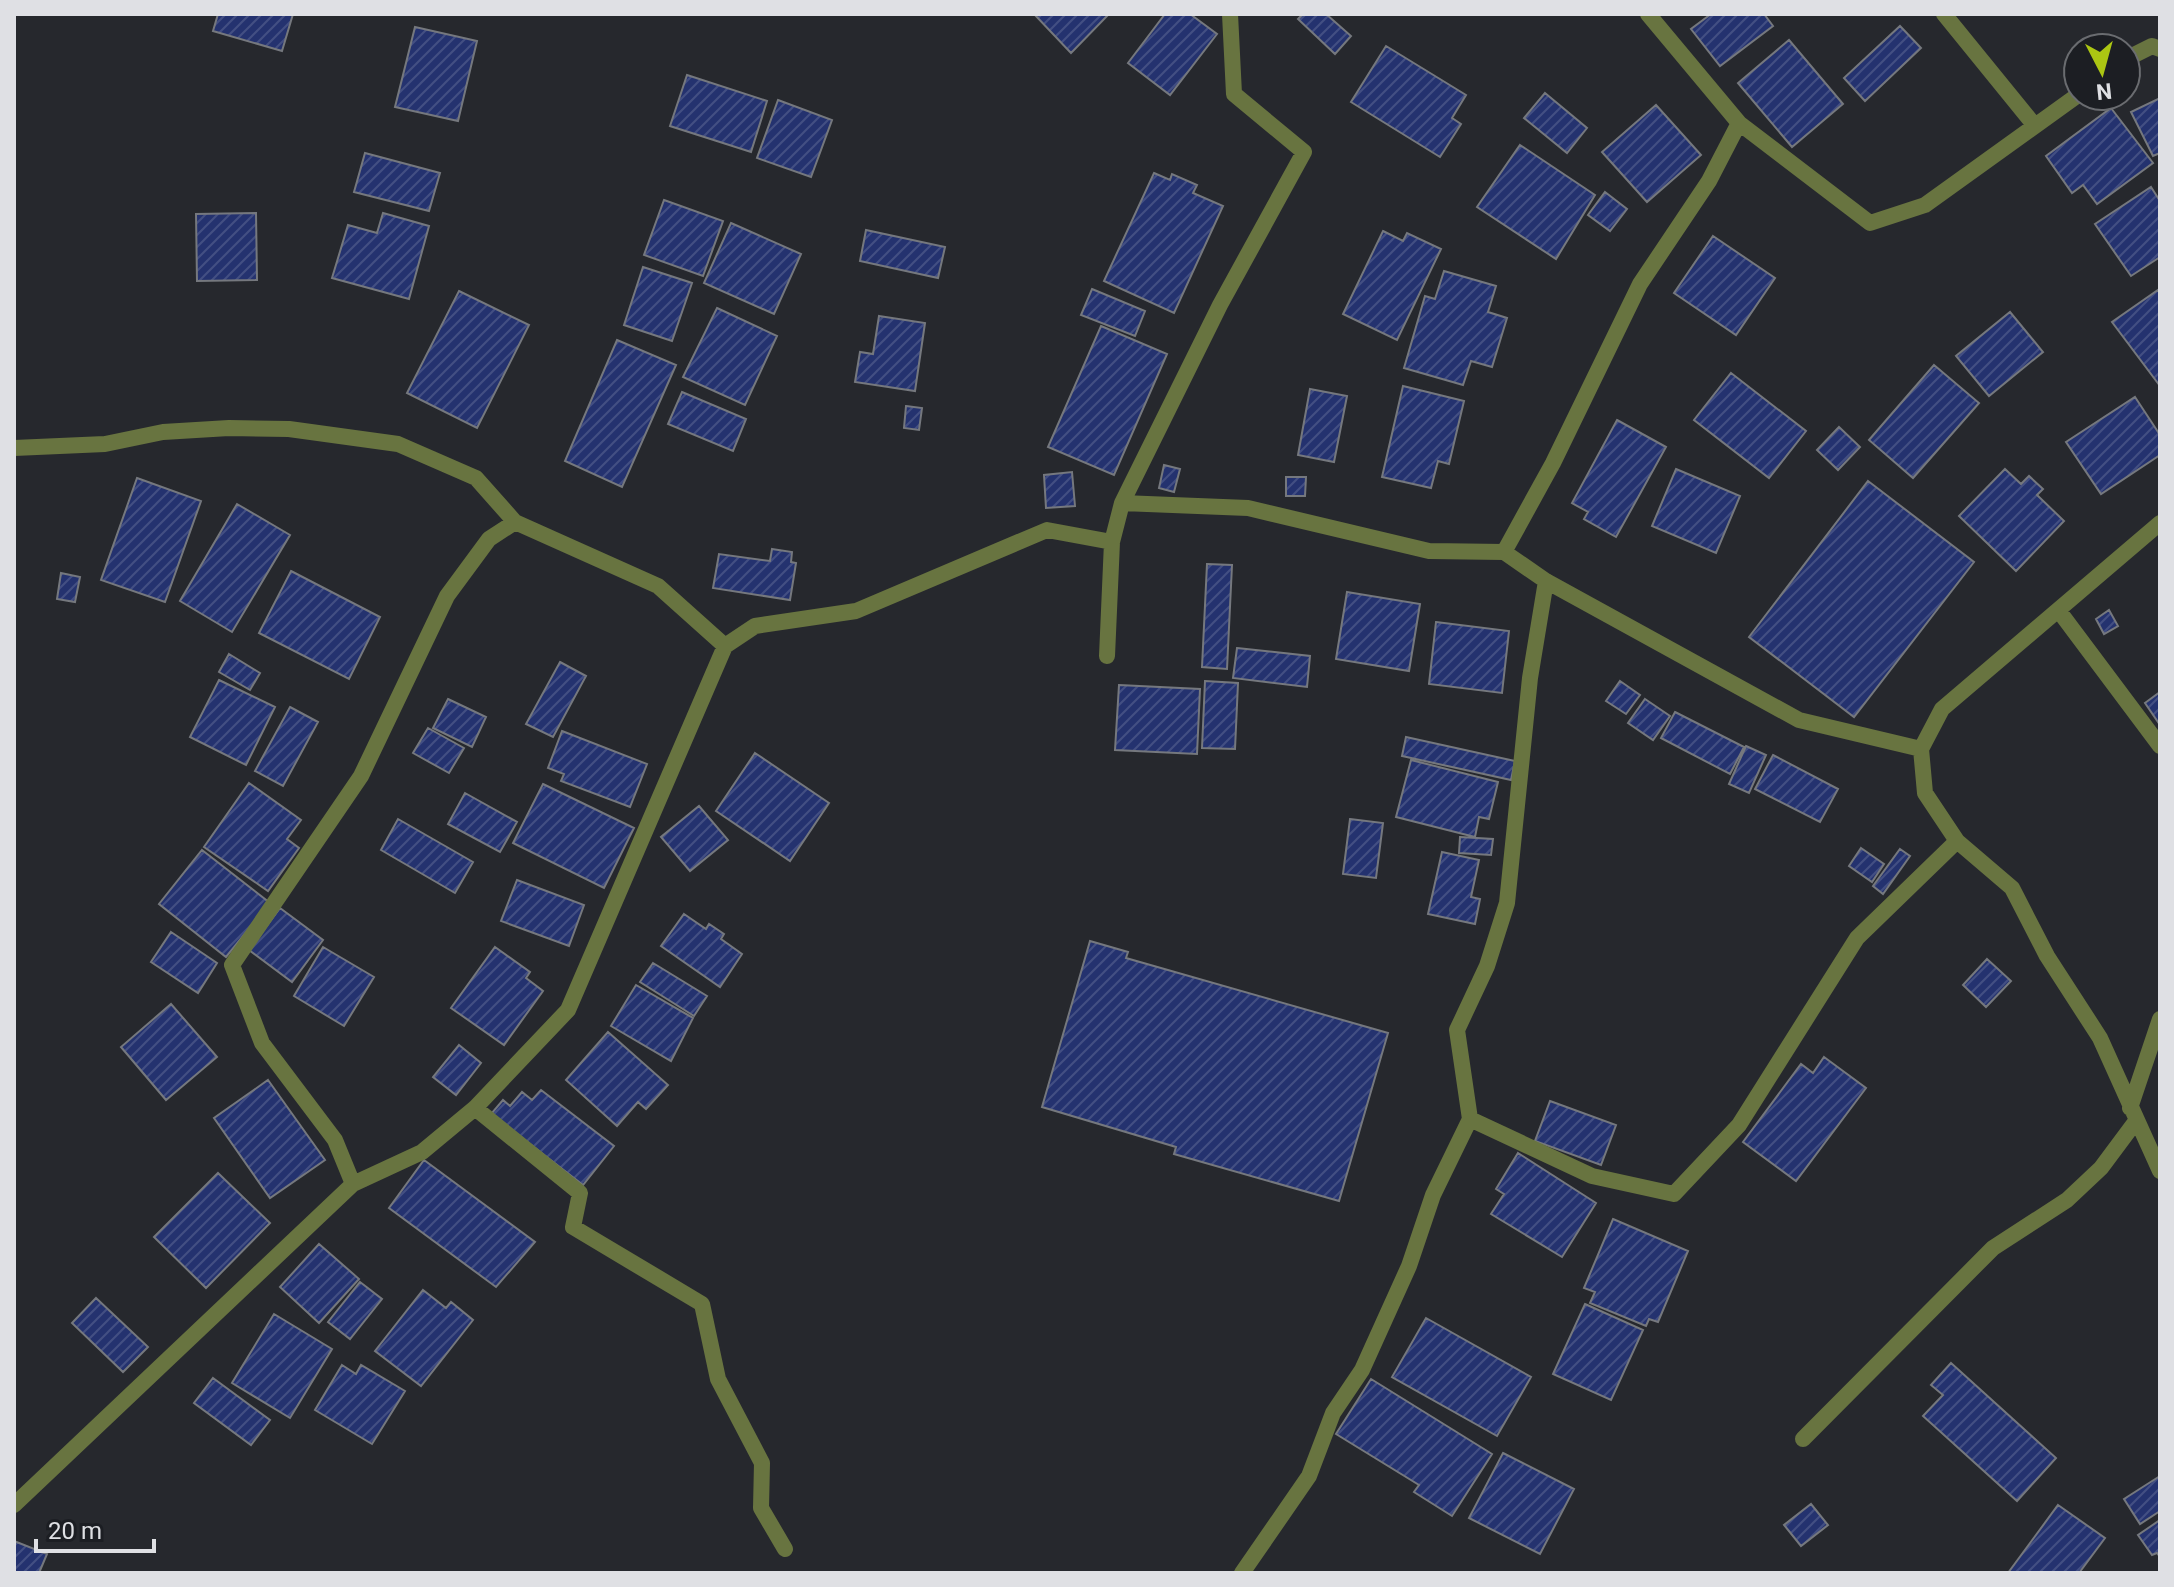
<svg xmlns="http://www.w3.org/2000/svg" width="2174" height="1587" font-family="Roboto,sans-serif">
	<style>
		.building { fill: url(#building-hatch); stroke: #75787e; stroke-width: 2 }
		.lines { fill: none; stroke-linecap: round; stroke-linejoin: round }
		.minor { stroke: #687440; stroke-width: 16 }
	</style>
	<defs>
		<pattern id="building-hatch" width="6" height="6" patternUnits="userSpaceOnUse" patternTransform="scale(2)"><rect width="6" height="6" fill="#24326f"/><path d="M-1 1l2-2M0 6l6-6M5 7l2-2" fill="none" stroke="#434f83"/></pattern>
	</defs>
	<rect width="100%" height="100%" fill="#26282d"/>
	<path class="building" d="M 218,14 L 293,14 L 282,51 L 213,31 Z
		M 1034,14 L 1109,14 L 1071,53 Z
		M 1165,14 L 1190,14 L 1217,34 L 1170,95 L 1128,63 Z
		M 1303,14 L 1326,14 L 1351,36 L 1335,54 L 1298,19 Z
		M 1711,14 L 1764,14 L 1773,26 L 1720,66 L 1691,29 Z
		M 1900,26 L 1921,48 L 1865,101 L 1844,78 Z
		M 415,27 L 477,41 L 458,121 L 395,107 Z
		M 1789,40 L 1843,104 L 1792,147 L 1738,83 Z
		M 1386,46 L 1466,95 L 1452,118 L 1461,124 L 1440,157 L 1351,102 Z
		M 687,75 L 767,101 L 751,152 L 670,126 Z
		M 1545,93 L 1587,128 L 1567,153 L 1524,118 Z
		M 2160,98 L 2160,153 L 2153,156 L 2131,112 Z
		M 778,100 L 832,120 L 811,177 L 757,158 Z
		M 1656,105 L 1701,155 L 1647,202 L 1602,152 Z
		M 2111,108 L 2153,163 L 2097,204 L 2083,185 L 2072,193 L 2046,156 Z
		M 1520,145 L 1595,195 L 1556,259 L 1477,207 Z
		M 365,153 L 440,173 L 429,211 L 354,192 Z
		M 1154,173 L 1170,180 L 1172,174 L 1197,185 L 1193,193 L 1223,206 L 1174,313 L 1104,281 Z
		M 2151,187 L 2160,201 L 2160,257 L 2131,276 L 2095,224 Z
		M 1605,192 L 1627,209 L 1610,231 L 1588,215 Z
		M 664,200 L 723,221 L 703,276 L 644,255 Z
		M 256,213 L 257,280 L 197,281 L 196,214 Z
		M 383,213 L 429,226 L 409,299 L 332,278 L 348,225 L 377,233 Z
		M 731,223 L 801,254 L 774,314 L 704,283 Z
		M 866,230 L 945,247 L 938,278 L 860,261 Z
		M 1383,231 L 1403,241 L 1407,233 L 1441,249 L 1397,340 L 1343,314 Z
		M 1713,236 L 1775,278 L 1736,335 L 1674,293 Z
		M 643,267 L 692,283 L 672,341 L 624,325 Z
		M 1444,271 L 1496,286 L 1488,312 L 1507,318 L 1492,367 L 1471,361 L 1463,385 L 1404,368 L 1425,296 L 1435,299 Z
		M 1092,289 L 1145,311 L 1135,336 L 1081,315 Z
		M 2158,290 L 2160,293 L 2160,386 L 2112,322 Z
		M 459,291 L 529,325 L 477,428 L 407,393 Z
		M 717,308 L 777,336 L 745,405 L 683,377 Z
		M 2010,312 L 2043,352 L 1989,396 L 1956,356 Z
		M 879,316 L 925,323 L 915,391 L 855,382 L 860,352 L 873,354 Z
		M 1101,326 L 1167,354 L 1114,475 L 1048,447 Z
		M 617,340 L 676,365 L 622,487 L 565,461 Z
		M 1934,365 L 1979,403 L 1913,478 L 1869,440 Z
		M 1731,373 L 1806,431 L 1769,478 L 1694,420 Z
		M 1403,386 L 1464,401 L 1449,464 L 1438,461 L 1431,488 L 1382,477 Z
		M 1310,389 L 1347,396 L 1334,462 L 1298,455 Z
		M 682,392 L 746,419 L 733,451 L 668,424 Z
		M 2135,397 L 2160,435 L 2160,455 L 2101,494 L 2066,442 Z
		M 906,406 L 922,408 L 919,430 L 904,428 Z
		M 1617,420 L 1666,447 L 1616,537 L 1584,519 L 1588,512 L 1572,503 Z
		M 1839,427 L 1860,447 L 1838,470 L 1817,450 Z
		M 1164,465 L 1180,469 L 1174,492 L 1159,488 Z
		M 1676,469 L 1740,496 L 1716,553 L 1652,526 Z
		M 2005,469 L 2021,484 L 2029,476 L 2043,489 L 2037,495 L 2064,521 L 2016,571 L 1959,516 Z
		M 1072,472 L 1075,506 L 1046,508 L 1044,475 Z
		M 1286,477 L 1306,477 L 1305,496 L 1286,496 Z
		M 137,478 L 201,501 L 165,602 L 101,580 Z
		M 1868,481 L 1974,562 L 1854,717 L 1749,637 Z
		M 237,504 L 290,535 L 232,632 L 180,601 Z
		M 772,549 L 792,552 L 791,562 L 796,563 L 790,600 L 713,588 L 719,554 L 770,561 Z
		M 1207,564 L 1232,565 L 1227,669 L 1202,667 Z
		M 291,571 L 380,617 L 349,679 L 259,633 Z
		M 61,573 L 80,577 L 75,602 L 57,599 Z
		M 1347,592 L 1420,604 L 1409,671 L 1336,659 Z
		M 2109,610 L 2118,626 L 2104,634 L 2096,619 Z
		M 1436,622 L 1509,631 L 1502,693 L 1429,684 Z
		M 1237,648 L 1310,656 L 1307,687 L 1233,678 Z
		M 229,654 L 260,673 L 250,690 L 219,672 Z
		M 560,662 L 586,676 L 553,737 L 526,724 Z
		M 219,680 L 275,707 L 246,765 L 190,737 Z
		M 1205,681 L 1238,683 L 1235,749 L 1202,748 Z
		M 1620,681 L 1640,695 L 1626,714 L 1606,701 Z
		M 1119,685 L 1200,689 L 1197,754 L 1115,750 Z
		M 2160,692 L 2160,725 L 2145,703 Z
		M 448,699 L 486,717 L 472,747 L 433,728 Z
		M 1645,699 L 1670,716 L 1653,740 L 1628,723 Z
		M 290,707 L 318,722 L 283,786 L 255,771 Z
		M 1675,712 L 1744,747 L 1730,774 L 1661,738 Z
		M 428,728 L 464,748 L 449,773 L 413,753 Z
		M 562,731 L 647,764 L 630,807 L 561,781 L 564,774 L 548,768 Z
		M 1406,737 L 1515,761 L 1511,780 L 1402,756 Z
		M 1746,746 L 1766,755 L 1749,793 L 1729,784 Z
		M 755,753 L 829,803 L 790,861 L 716,811 Z
		M 1773,755 L 1838,789 L 1820,822 L 1755,789 Z
		M 1411,760 L 1498,782 L 1489,819 L 1479,817 L 1475,837 L 1396,817 Z
		M 249,783 L 301,820 L 287,839 L 299,848 L 268,891 L 204,847 Z
		M 543,784 L 634,828 L 604,888 L 513,843 Z
		M 465,793 L 517,822 L 500,852 L 448,824 Z
		M 699,806 L 728,840 L 690,871 L 661,837 Z
		M 398,819 L 473,862 L 455,893 L 381,850 Z
		M 1350,819 L 1383,823 L 1376,878 L 1343,874 Z
		M 1460,837 L 1493,839 L 1491,855 L 1459,853 Z
		M 1861,848 L 1884,864 L 1872,882 L 1849,866 Z
		M 1900,849 L 1910,856 L 1883,894 L 1873,886 Z
		M 202,850 L 270,903 L 226,957 L 159,904 Z
		M 1442,852 L 1479,860 L 1471,897 L 1480,899 L 1475,924 L 1428,914 Z
		M 517,880 L 584,905 L 569,946 L 501,921 Z
		M 280,908 L 323,940 L 292,982 L 249,950 Z
		M 684,914 L 706,929 L 709,924 L 724,934 L 721,939 L 742,954 L 720,987 L 661,946 Z
		M 171,932 L 217,963 L 198,993 L 151,962 Z
		M 1090,941 L 1128,952 L 1126,958 L 1388,1033 L 1339,1201 L 1174,1154 L 1176,1147 L 1042,1107 Z
		M 323,947 L 374,977 L 344,1026 L 294,996 Z
		M 495,947 L 530,972 L 526,978 L 543,991 L 504,1045 L 451,1008 Z
		M 1987,959 L 2011,981 L 1986,1007 L 1963,985 Z
		M 653,963 L 707,996 L 694,1016 L 640,982 Z
		M 636,985 L 693,1018 L 671,1061 L 611,1026 Z
		M 171,1004 L 217,1057 L 166,1100 L 121,1047 Z
		M 608,1032 L 668,1085 L 646,1109 L 638,1102 L 617,1126 L 566,1080 Z
		M 459,1045 L 481,1063 L 456,1095 L 433,1077 Z
		M 1824,1057 L 1866,1088 L 1796,1181 L 1743,1142 L 1801,1064 L 1813,1073 Z
		M 268,1080 L 325,1160 L 270,1198 L 214,1118 Z
		M 541,1090 L 614,1146 L 583,1185 L 491,1114 L 503,1100 L 510,1106 L 522,1092 L 532,1100 Z
		M 1550,1101 L 1616,1125 L 1601,1165 L 1535,1141 Z
		M 1518,1153 L 1596,1203 L 1562,1257 L 1491,1214 L 1504,1194 L 1496,1189 Z
		M 424,1160 L 535,1242 L 496,1287 L 389,1208 Z
		M 218,1173 L 270,1223 L 206,1288 L 154,1237 Z
		M 1613,1219 L 1688,1251 L 1658,1322 L 1649,1319 L 1646,1326 L 1590,1303 L 1595,1292 L 1584,1288 Z
		M 319,1244 L 359,1279 L 319,1323 L 280,1287 Z
		M 360,1282 L 382,1299 L 350,1339 L 328,1322 Z
		M 423,1290 L 446,1308 L 451,1302 L 473,1320 L 421,1386 L 375,1351 Z
		M 96,1298 L 148,1347 L 123,1372 L 72,1323 Z
		M 1585,1304 L 1643,1330 L 1611,1400 L 1553,1374 Z
		M 274,1314 L 332,1349 L 290,1418 L 232,1383 Z
		M 1426,1318 L 1531,1377 L 1497,1436 L 1392,1377 Z
		M 1951,1363 L 2056,1458 L 2017,1501 L 1923,1416 L 1943,1395 L 1931,1385 Z
		M 342,1365 L 356,1374 L 361,1365 L 405,1391 L 372,1444 L 315,1410 Z
		M 213,1378 L 270,1420 L 251,1445 L 194,1403 Z
		M 1371,1379 L 1492,1454 L 1452,1516 L 1414,1492 L 1419,1485 L 1336,1434 Z
		M 1503,1453 L 1574,1489 L 1540,1554 L 1469,1518 Z
		M 2160,1476 L 2160,1511 L 2140,1524 L 2124,1499 Z
		M 1811,1504 L 1828,1525 L 1801,1546 L 1784,1525 Z
		M 2058,1505 L 2105,1538 L 2079,1573 L 2008,1573 Z
		M 2160,1520 L 2160,1557 L 2157,1553 L 2152,1555 L 2138,1535 Z
		M 14,1541 L 47,1554 L 39,1573 L 14,1573 Z"/>
	<g class="lines">
		<path class="minor" d="M 1944,14 L 2035,126
			M 2126,59 L 2152,46 L 2160,49
			M 1739,123 L 1870,223 L 1925,205 L 2078,95
			M 14,448 L 105,444 L 163,432 L 229,428 L 289,429 L 398,444 L 476,478 L 515,522 L 658,586 L 725,646 L 755,626 L 856,611 L 1047,530 L 1112,542 L 1122,503 L 1248,508 L 1429,551 L 1504,552 L 1546,581 L 1799,720 L 1921,749
			M 1122,503 L 1220,305 L 1304,152 L 1234,94 L 1230,14
			M 515,522 L 489,539 L 447,596 L 361,776 L 232,965 L 262,1043 L 335,1140 L 353,1184 L 422,1152 L 475,1108 L 568,1010 L 725,646
			M 2160,523 L 1942,709 L 1921,749 L 1925,793 L 1957,841 L 2012,888 L 2047,956 L 2100,1038 L 2160,1171
			M 1504,552 L 1553,463 L 1640,284 L 1709,181 L 1739,123 L 1648,14
			M 2059,611 L 2160,746
			M 1107,656 L 1112,542
			M 475,1108 L 580,1193 L 573,1227 L 702,1304 L 718,1379 L 762,1463 L 761,1508 L 785,1549
			M 2130,1108 L 2160,1019
			M 1470,1119 L 1592,1176 L 1674,1194 L 1739,1125 L 1857,938 L 1957,841
			M 1803,1439 L 1993,1248 L 2067,1200 L 2101,1168 L 2136,1121
			M 14,1505 L 353,1184
			M 1242,1573 L 1309,1476 L 1333,1413 L 1362,1370 L 1409,1266 L 1433,1195 L 1470,1119 L 1457,1030 L 1487,966 L 1507,903 L 1530,678 L 1546,581"/>
	</g>
	<rect width="2174" height="1587" fill="none" stroke="#dfe0e4" stroke-width="32"/>
	<g transform="translate(2102 72) rotate(174)"><circle r="38" fill="#1c1e23" stroke="#6a6c70" stroke-width="2"/>
	<path d="M0-6L14 30L0 20L-14 30Z" fill="#acc613"/>
	<text y="-12" font-size="22" font-weight="bold" text-anchor="middle" fill="#dfe0e4">N</text>
	</g>
	<path d="M36 1539v12h118v-12" fill="none" stroke="#dfe0e4" stroke-width="4"/>
	<text x="48" y="1539" font-size="24" fill="#dfe0e4" stroke="#1c1e23" stroke-width="6" paint-order="stroke">20 m</text>
</svg>
